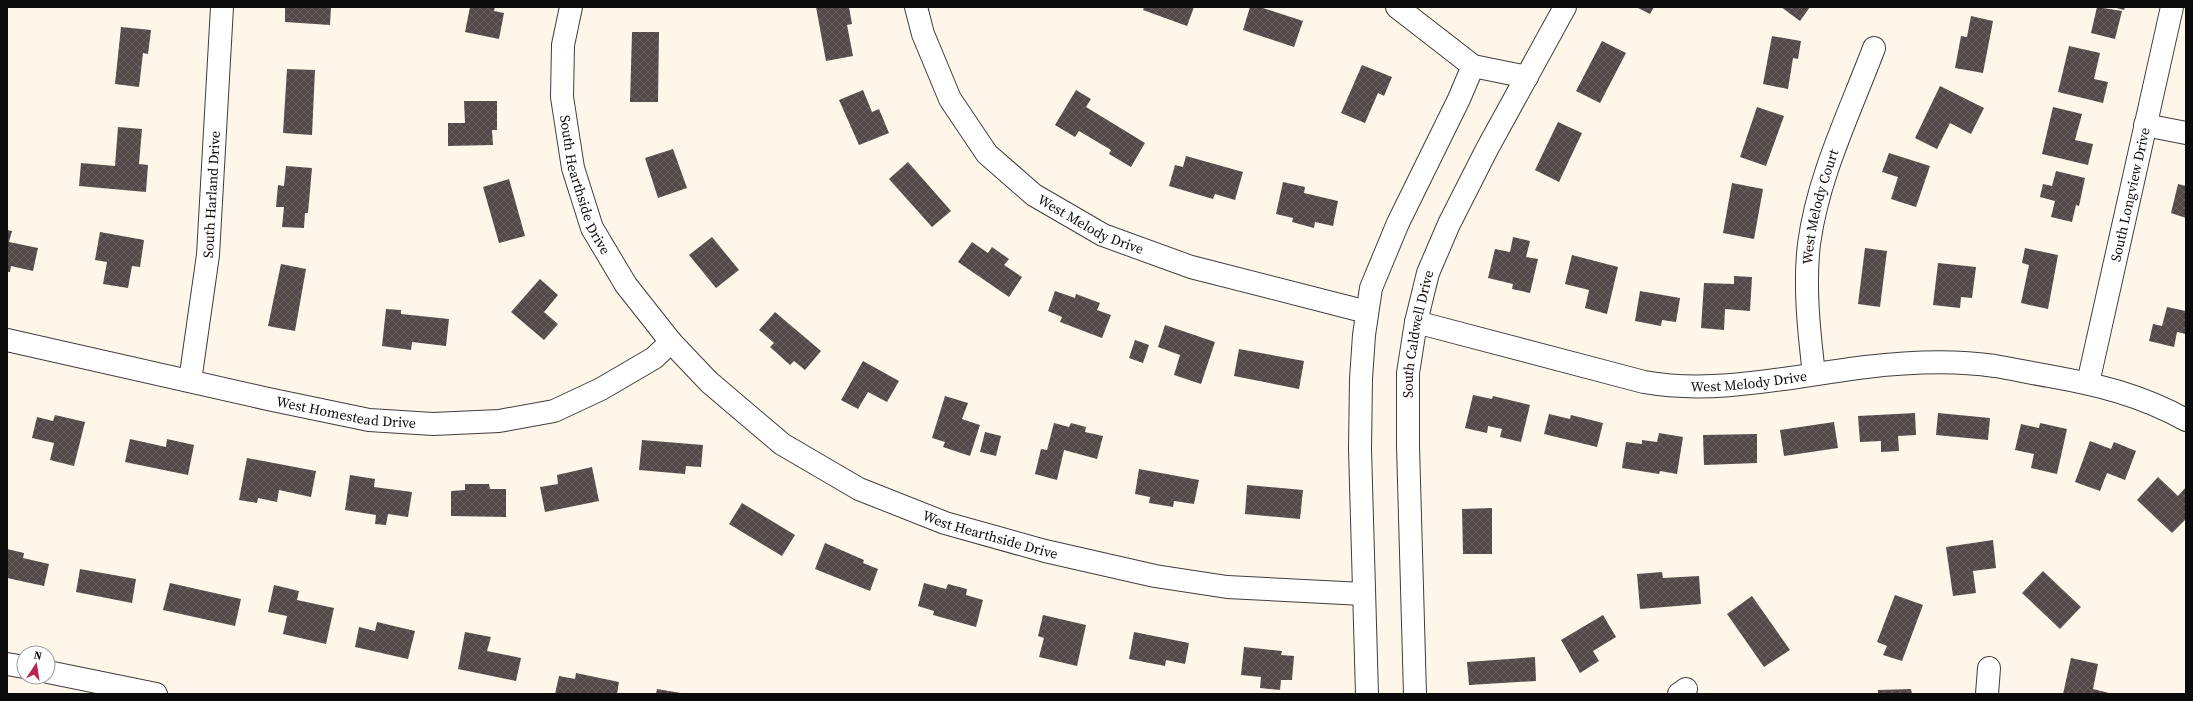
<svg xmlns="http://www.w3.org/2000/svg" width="2193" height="701" font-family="'Source Serif 4',serif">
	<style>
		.building { fill: url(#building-cross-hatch) }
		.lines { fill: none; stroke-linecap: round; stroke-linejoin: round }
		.minor-casing { stroke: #3e3e3e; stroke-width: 24 }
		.minor { stroke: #fff; stroke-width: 22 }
		.labels { text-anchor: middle; stroke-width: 4; stroke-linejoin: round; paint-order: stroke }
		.street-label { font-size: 14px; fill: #0b0b0b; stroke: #fff }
	</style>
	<defs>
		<pattern id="building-cross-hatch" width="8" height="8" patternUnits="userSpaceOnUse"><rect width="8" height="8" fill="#544948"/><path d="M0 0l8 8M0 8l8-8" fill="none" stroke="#685f5e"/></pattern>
	</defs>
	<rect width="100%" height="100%" fill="#fff6ea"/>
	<path class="building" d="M 285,7 L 331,7 L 330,25 L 285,22 Z
		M 470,7 L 495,7 L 494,11 L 504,13 L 499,39 L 465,32 Z
		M 816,7 L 849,7 L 852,24 L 847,25 L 853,56 L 826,61 Z
		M 1144,7 L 1194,7 L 1187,26 L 1143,10 Z
		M 1250,7 L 1260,7 L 1303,21 L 1294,47 L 1243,30 Z
		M 1636,7 L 1654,7 L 1650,14 Z
		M 1781,7 L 1810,7 L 1800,21 Z
		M 2097,7 L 2122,11 L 2115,39 L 2091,33 Z
		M 2113,7 L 2125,7 L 2124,10 Z
		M 1971,16 L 1993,21 L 1983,73 L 1955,68 L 1961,36 L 1967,37 Z
		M 121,27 L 151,30 L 148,54 L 143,53 L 139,87 L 115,84 Z
		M 632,32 L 659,32 L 658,102 L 630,102 Z
		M 1772,36 L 1801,41 L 1798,59 L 1793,58 L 1788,89 L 1763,84 Z
		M 1602,41 L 1626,53 L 1600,103 L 1576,91 Z
		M 2069,46 L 2100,53 L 2094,79 L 2108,82 L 2103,103 L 2058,92 Z
		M 1362,65 L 1392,77 L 1384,96 L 1378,93 L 1365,123 L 1341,113 Z
		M 287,69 L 315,70 L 312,135 L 283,133 Z
		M 1940,86 L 1984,108 L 1971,134 L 1950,123 L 1937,149 L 1915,138 Z
		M 863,90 L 872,112 L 879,109 L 889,133 L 859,145 L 839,100 Z
		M 1076,90 L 1091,99 L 1086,107 L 1145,143 L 1131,167 L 1109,154 L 1111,150 L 1079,131 L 1075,137 L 1055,125 Z
		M 464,101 L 497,101 L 497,130 L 492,130 L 493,145 L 448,146 L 448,123 L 465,123 Z
		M 1757,107 L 1784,116 L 1766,166 L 1740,157 Z
		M 2053,107 L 2082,114 L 2075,140 L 2093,144 L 2088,165 L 2042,154 Z
		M 1558,122 L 1582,133 L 1559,182 L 1535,170 Z
		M 118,127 L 142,129 L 139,164 L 148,165 L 146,192 L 79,186 L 81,163 L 115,166 Z
		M 673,149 L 687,188 L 658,198 L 645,158 Z
		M 1889,153 L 1930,166 L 1916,207 L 1891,199 L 1898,177 L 1882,172 Z
		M 1186,156 L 1243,172 L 1235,200 L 1215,194 L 1213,199 L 1169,186 L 1175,165 L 1183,167 Z
		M 908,162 L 951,211 L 932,227 L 889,179 Z
		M 286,166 L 312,168 L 308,213 L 305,213 L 304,228 L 282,227 L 284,207 L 276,207 L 278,185 L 284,186 Z
		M 2056,171 L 2085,178 L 2079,206 L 2076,205 L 2072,222 L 2051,217 L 2055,201 L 2040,197 L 2043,184 L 2052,186 Z
		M 509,179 L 525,236 L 499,243 L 483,187 Z
		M 1283,182 L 1305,187 L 1304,193 L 1338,201 L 1333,226 L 1315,222 L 1314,228 L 1292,222 L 1293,218 L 1276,214 Z
		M 1732,183 L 1763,189 L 1754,239 L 1723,233 Z
		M 2178,184 L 2186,186 L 2186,218 L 2171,213 Z
		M 7,230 L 12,231 L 9,242 L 38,248 L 33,271 L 11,266 L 10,272 L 7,272 Z
		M 100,232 L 144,240 L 140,267 L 132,266 L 128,288 L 103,284 L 107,262 L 95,260 Z
		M 712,237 L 739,270 L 716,288 L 689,255 Z
		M 1513,237 L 1530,241 L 1526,257 L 1538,259 L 1530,293 L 1512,289 L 1513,284 L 1488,278 L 1495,249 L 1510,252 Z
		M 972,242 L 988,253 L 992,247 L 1009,259 L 1004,265 L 1022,277 L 1009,297 L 958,262 Z
		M 1865,248 L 1887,251 L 1880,307 L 1858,304 Z
		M 2025,248 L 2058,255 L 2048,309 L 2021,303 L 2029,265 L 2022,263 Z
		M 1572,255 L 1618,267 L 1607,314 L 1585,308 L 1589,290 L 1565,284 Z
		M 1938,263 L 1976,267 L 1972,298 L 1961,297 L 1960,308 L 1933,305 Z
		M 281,264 L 306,269 L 295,331 L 268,326 Z
		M 1734,276 L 1752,277 L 1750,311 L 1725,309 L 1724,330 L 1701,328 L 1704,283 L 1734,284 Z
		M 540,279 L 558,295 L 544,312 L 558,324 L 544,340 L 511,312 Z
		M 1055,291 L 1075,298 L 1076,294 L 1100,303 L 1097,310 L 1111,315 L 1102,338 L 1060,322 L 1062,317 L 1048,311 Z
		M 1640,291 L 1680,298 L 1676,322 L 1662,320 L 1661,326 L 1635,321 Z
		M 2167,307 L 2186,311 L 2186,334 L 2177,332 L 2174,347 L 2149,341 L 2153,324 L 2162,326 Z
		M 386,309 L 401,310 L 401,314 L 449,319 L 446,346 L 412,342 L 411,350 L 382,346 Z
		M 775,312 L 821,351 L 805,370 L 794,361 L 790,365 L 770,347 L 774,343 L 759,330 Z
		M 1165,325 L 1215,342 L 1201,384 L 1174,375 L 1180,355 L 1158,347 Z
		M 1135,340 L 1149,345 L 1143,363 L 1129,358 Z
		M 1239,349 L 1304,361 L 1299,389 L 1234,376 Z
		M 863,361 L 899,381 L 887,402 L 868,392 L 858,409 L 841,400 Z
		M 1473,395 L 1492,399 L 1493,396 L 1530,405 L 1521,442 L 1500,437 L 1502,429 L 1488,426 L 1487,433 L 1465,428 Z
		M 945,396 L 968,403 L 962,419 L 980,425 L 970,456 L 943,447 L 945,442 L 932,438 Z
		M 1915,413 L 1916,435 L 1898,436 L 1899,451 L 1881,452 L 1881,441 L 1860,442 L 1858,416 Z
		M 1938,413 L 1990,418 L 1988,440 L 1936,435 Z
		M 1549,414 L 1570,419 L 1571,415 L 1603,423 L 1597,447 L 1544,434 Z
		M 55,415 L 85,422 L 74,466 L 50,460 L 54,443 L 32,438 L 37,417 L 53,421 Z
		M 1834,422 L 1838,448 L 1784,456 L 1780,430 Z
		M 1054,423 L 1069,427 L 1071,423 L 1086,427 L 1085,432 L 1103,436 L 1097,459 L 1064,450 L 1057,480 L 1035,474 L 1041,449 L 1047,450 Z
		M 2040,423 L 2067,429 L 2057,474 L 2031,468 L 2034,454 L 2015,450 L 2021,424 L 2039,428 Z
		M 985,432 L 1001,436 L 996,456 L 980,452 Z
		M 1659,433 L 1683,437 L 1677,474 L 1660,471 L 1659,474 L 1622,468 L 1626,442 L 1642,444 L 1642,440 L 1657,442 Z
		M 1757,434 L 1757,463 L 1704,465 L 1703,435 Z
		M 130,439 L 166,447 L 167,439 L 194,445 L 188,475 L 125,462 Z
		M 642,440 L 703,445 L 701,467 L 686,466 L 685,474 L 639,470 Z
		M 2090,441 L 2111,449 L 2114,442 L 2136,451 L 2125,480 L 2107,473 L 2100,491 L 2075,482 Z
		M 247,458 L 316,471 L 311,497 L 279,490 L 277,502 L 258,498 L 257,503 L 239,500 Z
		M 592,467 L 599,501 L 545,512 L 540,487 L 558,484 L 557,475 Z
		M 1139,469 L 1199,480 L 1194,504 L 1174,501 L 1173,507 L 1149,503 L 1150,497 L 1135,494 Z
		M 350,475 L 375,479 L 374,487 L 412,492 L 408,517 L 388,514 L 386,525 L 375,524 L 376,515 L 345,510 Z
		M 2158,477 L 2178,496 L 2186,487 L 2186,519 L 2172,533 L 2137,500 Z
		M 465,484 L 489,484 L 490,489 L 506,489 L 506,517 L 451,516 L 451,491 L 465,490 Z
		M 1247,485 L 1303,490 L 1300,519 L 1245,514 Z
		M 742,503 L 795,535 L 782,556 L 729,524 Z
		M 1492,508 L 1492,554 L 1463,554 L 1462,509 Z
		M 1993,540 L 1996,568 L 1973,571 L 1976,593 L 1953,596 L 1946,547 Z
		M 825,543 L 864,560 L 863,563 L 878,569 L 870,591 L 815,569 Z
		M 7,549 L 24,553 L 23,558 L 49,564 L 44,586 L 7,578 Z
		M 80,569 L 136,579 L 132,603 L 76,592 Z
		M 2043,571 L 2081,607 L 2060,629 L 2022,593 Z
		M 1662,572 L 1663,578 L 1699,576 L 1701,604 L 1640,609 L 1637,574 Z
		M 170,583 L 241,599 L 235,626 L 163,610 Z
		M 924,583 L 946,589 L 948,584 L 967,589 L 966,595 L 983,600 L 976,627 L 933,615 L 934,611 L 918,606 Z
		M 274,585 L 299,591 L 297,600 L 334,608 L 326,644 L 283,634 L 287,616 L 268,612 Z
		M 1895,595 L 1923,605 L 1902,661 L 1883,655 L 1887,646 L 1877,642 Z
		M 1752,596 L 1790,650 L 1764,667 L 1727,614 Z
		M 1043,615 L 1086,625 L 1077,666 L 1039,657 L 1044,638 L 1038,636 Z
		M 1603,615 L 1616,637 L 1593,651 L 1599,661 L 1580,673 L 1561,640 Z
		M 377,622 L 415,631 L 408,659 L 355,647 L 359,627 L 375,631 Z
		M 465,632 L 491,637 L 487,651 L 521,658 L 516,681 L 458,669 Z
		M 1134,632 L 1189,643 L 1185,664 L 1166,660 L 1165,666 L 1129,659 Z
		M 1244,647 L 1282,651 L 1281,655 L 1294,656 L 1292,680 L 1281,680 L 1280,690 L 1260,688 L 1261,677 L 1241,675 Z
		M 1535,657 L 1536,681 L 1469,685 L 1467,662 Z
		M 2071,658 L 2098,664 L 2093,689 L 2113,694 L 2063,694 Z
		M 576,673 L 619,682 L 617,694 L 555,694 L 559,676 L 575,679 Z
		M 657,689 L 681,693 L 681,694 L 656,694 Z
		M 1911,689 L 1912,694 L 1878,694 L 1878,690 Z"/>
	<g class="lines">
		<g class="minor-casing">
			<g id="minor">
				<path id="s1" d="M 571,7 L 563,45 L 562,97 L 573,168 L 592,228 L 626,285 L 671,342 L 709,382 L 782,444 L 859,489 L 945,523 L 1045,551 L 1155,576 L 1227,587 L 1363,594"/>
				<path id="s2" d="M 916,7 L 923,34 L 950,99 L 987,154 L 1034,195 L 1103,235 L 1191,267 L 1367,312"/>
				<path d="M 1397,7 L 1473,66 L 1527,77"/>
				<path d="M 2145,125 L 2186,133"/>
				<path id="s3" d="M 1416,322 L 1644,382 C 1717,395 1792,376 1866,367 C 1908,362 1953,360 1995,366 C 2013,369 2031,373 2049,376 C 2099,385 2141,395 2186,420"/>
				<path id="s4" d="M 7,340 L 268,399 L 369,420 L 433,424 L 499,421 L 554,411 L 601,389 L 654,358 L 671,342"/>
				<path id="s5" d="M 1814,374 C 1809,332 1804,286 1809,244 C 1818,176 1850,112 1874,48"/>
				<path id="s6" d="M 190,381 L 208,255 L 222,7"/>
				<path id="s7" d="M 2088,383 L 2172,7"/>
				<path d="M 7,664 L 24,667"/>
				<path d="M 48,672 L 156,694"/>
				<path d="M 1367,694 L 1360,449 L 1361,379 L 1364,335 L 1371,288 L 1398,223 L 1459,99 L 1473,66"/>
				<path id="s8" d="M 1415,694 L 1408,446 L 1408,373 L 1416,322 L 1428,273 L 1449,224 L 1487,149 L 1565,7"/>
				<path d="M 1679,694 L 1686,689"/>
				<path d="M 1987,694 L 1989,668"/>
			</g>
		</g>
		<use href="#minor" class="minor"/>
	</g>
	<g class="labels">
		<g class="street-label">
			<text dy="5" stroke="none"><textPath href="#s1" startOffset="182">South Hearthside Drive</textPath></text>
			<text dy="5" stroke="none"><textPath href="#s6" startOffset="188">South Harland Drive</textPath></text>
			<text dy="5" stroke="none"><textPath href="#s7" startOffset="193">South Longview Drive</textPath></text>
			<text dy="5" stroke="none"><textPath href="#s5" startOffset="169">West Melody Court</textPath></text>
			<text dy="5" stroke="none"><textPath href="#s2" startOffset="291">West Melody Drive</textPath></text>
			<text dy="5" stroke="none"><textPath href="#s8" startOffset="361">South Caldwell Drive</textPath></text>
			<text dy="5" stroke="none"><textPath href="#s3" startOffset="341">West Melody Drive</textPath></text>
			<text dy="5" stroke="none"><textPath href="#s4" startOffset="347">West Homestead Drive</textPath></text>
			<text dy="5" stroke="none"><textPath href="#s1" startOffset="744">West Hearthside Drive</textPath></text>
		</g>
	</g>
	<rect width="2193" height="701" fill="none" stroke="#0b0b0b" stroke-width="16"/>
	<g transform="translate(36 665) rotate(12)"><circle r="19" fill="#ffffff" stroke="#9d9d9d"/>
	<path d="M0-3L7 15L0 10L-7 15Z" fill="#bb2450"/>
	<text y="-6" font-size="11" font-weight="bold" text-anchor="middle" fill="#0b0b0b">N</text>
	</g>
</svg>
